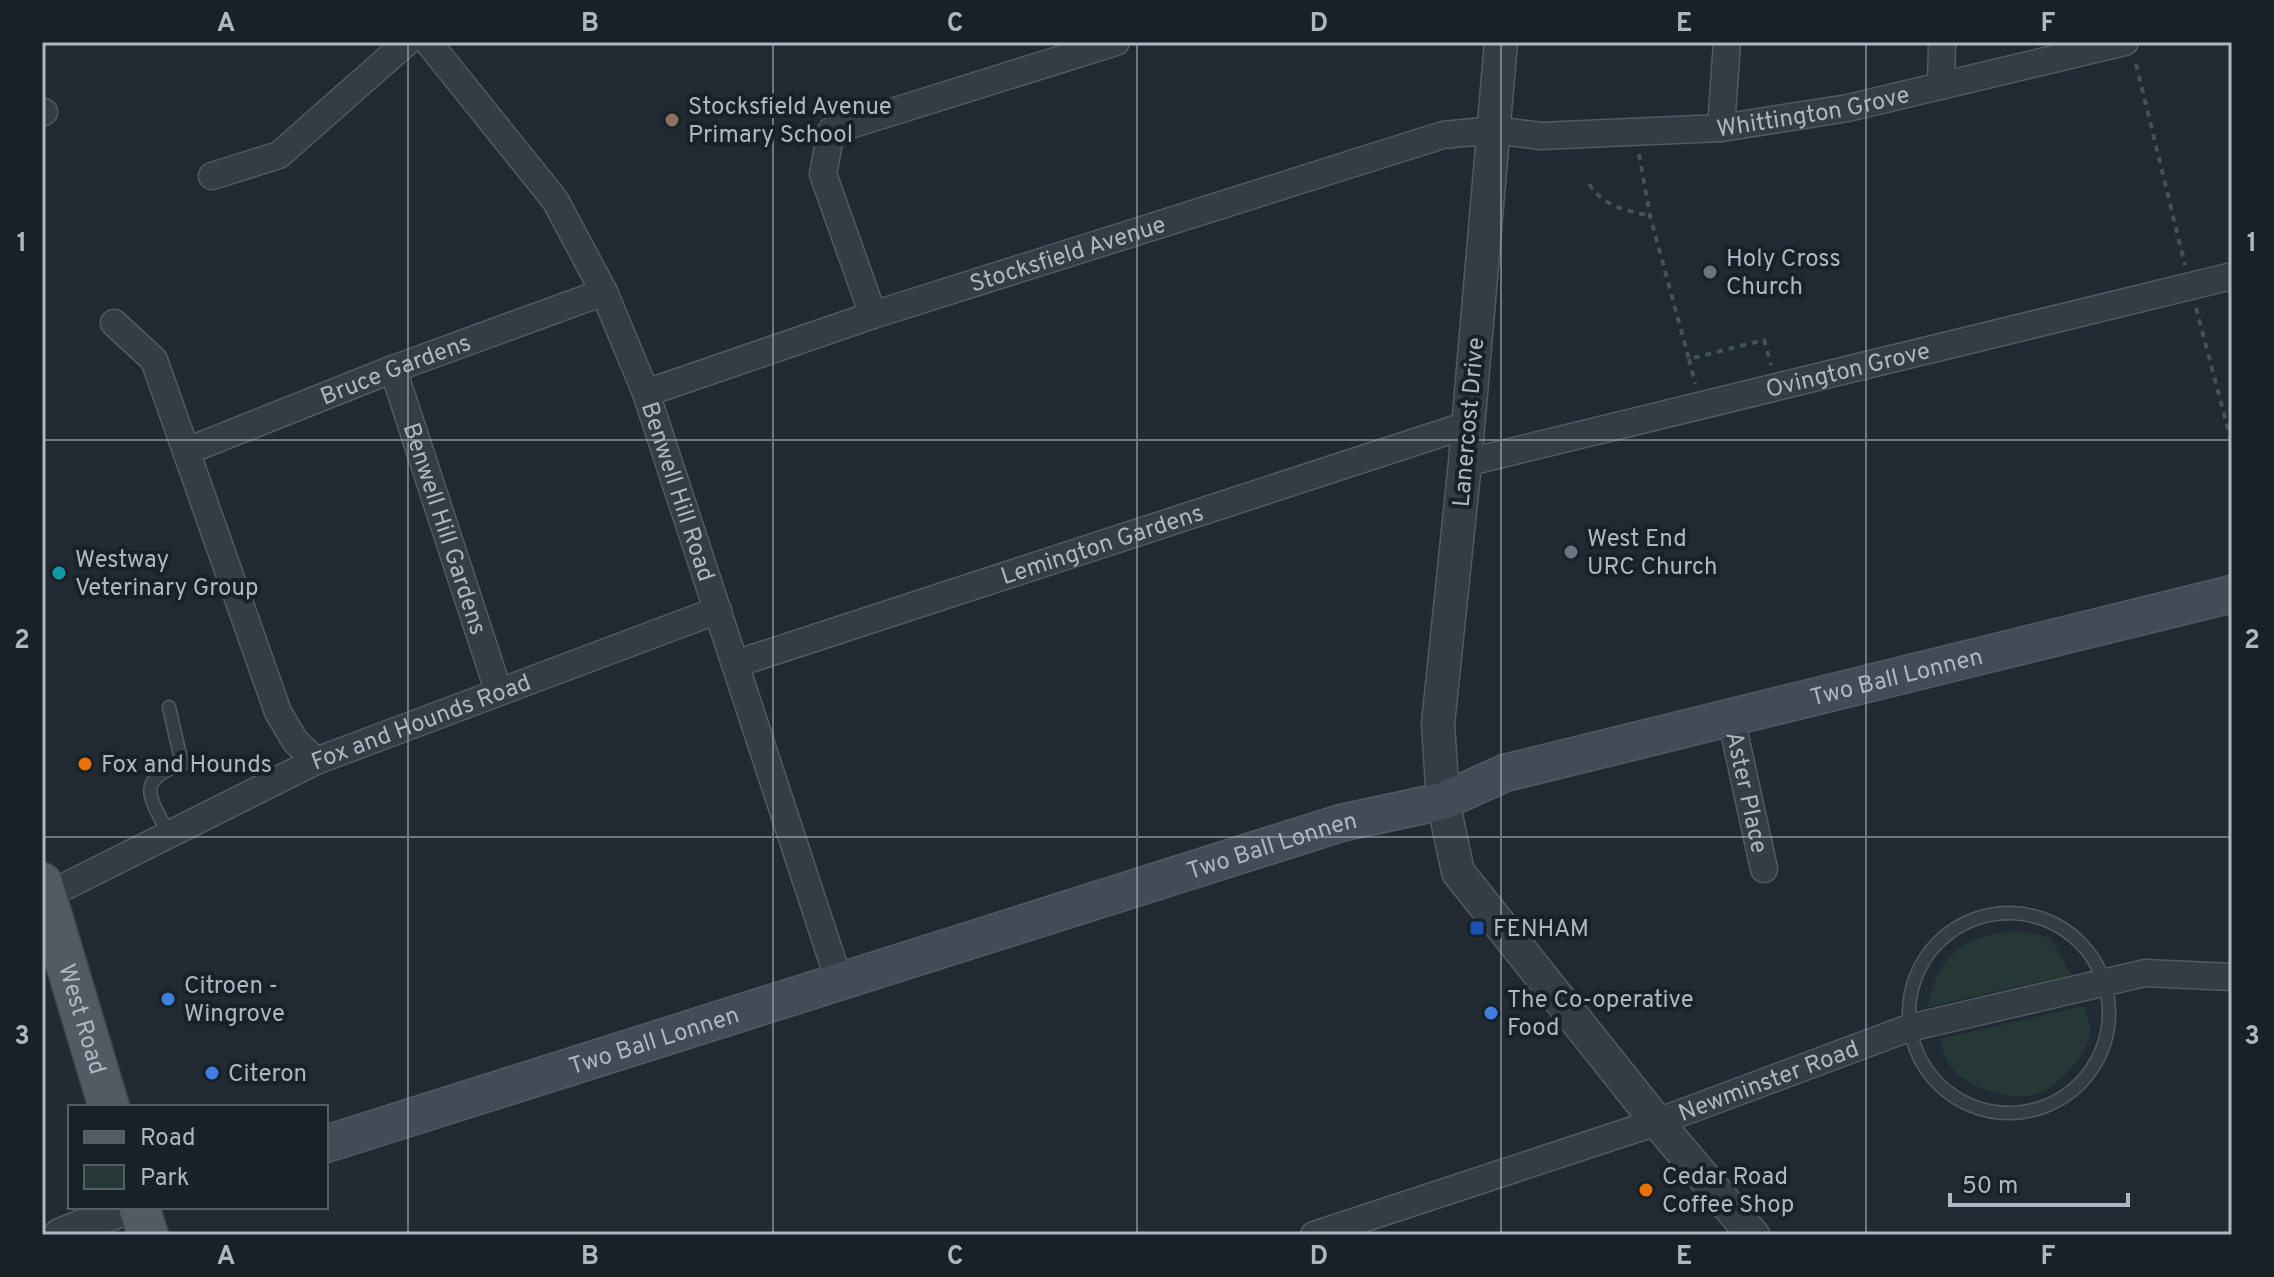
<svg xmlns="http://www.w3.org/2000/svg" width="2274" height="1277" font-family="Overpass,sans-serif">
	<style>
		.green { fill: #253836 }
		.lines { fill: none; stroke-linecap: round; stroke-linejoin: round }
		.service-casing { stroke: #515a62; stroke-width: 15 }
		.minor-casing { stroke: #515a62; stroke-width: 29 }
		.tertiary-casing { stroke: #515a62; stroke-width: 35 }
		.secondary-casing { stroke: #515a62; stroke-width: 39 }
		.primary-casing { stroke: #3d454e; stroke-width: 43 }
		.path { stroke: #425354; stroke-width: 4; stroke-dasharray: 6 6; stroke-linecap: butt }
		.service { stroke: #343c44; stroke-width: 12 }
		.minor { stroke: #343c44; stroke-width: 26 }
		.tertiary { stroke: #343c44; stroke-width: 32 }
		.secondary { stroke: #424b57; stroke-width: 36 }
		.primary { stroke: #525b64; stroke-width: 40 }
		.grid { fill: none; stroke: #aeb7c1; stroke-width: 2; stroke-opacity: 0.55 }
		.education-dot { fill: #8d6e63; stroke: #192128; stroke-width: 3 }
		.worship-dot { fill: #6b7280; stroke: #192128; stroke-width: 3 }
		.culture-dot { fill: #0f9aa8; stroke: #192128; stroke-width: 3 }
		.food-dot { fill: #e8710a; stroke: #192128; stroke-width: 3 }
		.transit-dot { fill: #1a4fb4; stroke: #192128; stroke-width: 3 }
		.shop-dot { fill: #3f7fe0; stroke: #192128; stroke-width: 3 }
		.labels { text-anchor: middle; stroke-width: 8; stroke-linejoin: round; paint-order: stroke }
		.poi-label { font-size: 24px; fill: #aeb7c1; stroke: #192128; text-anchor: start }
		.street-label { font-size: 24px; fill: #aeb7c1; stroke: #192128 }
		.neatline { fill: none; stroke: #aeb7c1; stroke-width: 3 }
		.grid-label { font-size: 26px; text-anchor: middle; font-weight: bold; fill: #aeb7c1 }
	</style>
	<rect width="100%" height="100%" fill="#212a33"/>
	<path class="green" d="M 2021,931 L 2051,938 L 2071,975 L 1928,1007 C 1938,952 1967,934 2021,931 Z
		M 2084,1006 C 2086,1013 2090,1023 2090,1030 C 2091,1052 2057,1087 2037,1094 C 2013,1102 1966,1088 1951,1067 C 1946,1060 1942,1048 1939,1039 Z"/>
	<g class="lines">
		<g class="service-casing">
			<path id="service" d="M 169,707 L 182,764 C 133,781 151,798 169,835
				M1909 1013a100 100 0 1 1 200 0a100 100 0 1 1-200 0Z"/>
		</g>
		<g class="minor-casing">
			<g id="minor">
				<path id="s1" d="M 428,42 L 555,200 L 604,292 L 646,393 L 840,984"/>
				<path d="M 1941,86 L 1942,42"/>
				<path d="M 42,112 L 44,112"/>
				<path d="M 1721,128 L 1727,42"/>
				<path d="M 212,176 L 279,155 L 407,42"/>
				<path d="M 873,315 L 823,174 L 831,131 L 1116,42"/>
				<path d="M 114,323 L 154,360 L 278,712 L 295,741 L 316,761"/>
				<path id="s2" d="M 393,369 L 498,690"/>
				<path id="s3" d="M 646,393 L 873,315 L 1443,135 L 1495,130 L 1541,136 L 1721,128 L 1848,108 L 2125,42"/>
				<path id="s4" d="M 187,451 L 393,369 L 604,292"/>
				<path id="s5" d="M 1465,463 L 2232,276"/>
				<path id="s6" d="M 735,664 L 1467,425"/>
				<path id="s7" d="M 1731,718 L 1764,869"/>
				<path id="s8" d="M 46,896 L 316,761 L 718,610"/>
				<path id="s9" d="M 1314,1235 L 1657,1122 L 1909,1028 L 2145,973 L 2232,977"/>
			</g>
		</g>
		<g class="tertiary-casing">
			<path id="tertiary" d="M 1501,42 L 1465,463 L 1438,724 L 1443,801 L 1458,872 L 1657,1122 L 1753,1235
				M 60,1235 L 128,1207"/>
		</g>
		<g class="secondary-casing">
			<g id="secondary">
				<path id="s10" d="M 326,1144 L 1341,823 L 1443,801 L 1505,773 L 2232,594"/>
			</g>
		</g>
		<g class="primary-casing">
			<g id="primary">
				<path id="s11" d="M 42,883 L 109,1107"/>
				<path d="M 139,1207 L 148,1235"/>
			</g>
		</g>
		<path class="path" d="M 2136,64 L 2185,265
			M 1639,154 L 1650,216 L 1689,359 L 1764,340 L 1771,365
			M 1589,184 C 1604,207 1625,210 1650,216
			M 2196,308 L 2232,444
			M 1689,359 L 1695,384"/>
		<use href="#service" class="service"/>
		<use href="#minor" class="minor"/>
		<use href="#tertiary" class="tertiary"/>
		<use href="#secondary" class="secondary"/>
		<use href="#primary" class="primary"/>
	</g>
	<path class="grid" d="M 408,42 L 408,1235M 773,42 L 773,1235M 1137,42 L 1137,1235M 1501,42 L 1501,1235M 1866,42 L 1866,1235M 42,440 L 2232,440M 42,837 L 2232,837"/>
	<circle class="education-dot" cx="672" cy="120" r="8"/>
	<g class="worship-dot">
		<circle cx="1710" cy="272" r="8"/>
		<circle cx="1571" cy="552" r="8"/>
	</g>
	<circle class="culture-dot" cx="59" cy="573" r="8"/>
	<g class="food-dot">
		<circle cx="85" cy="764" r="8"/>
		<circle cx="1646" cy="1190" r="8"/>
	</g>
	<rect class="transit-dot" x="1469" y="920" width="16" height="16" rx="4"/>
	<g class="shop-dot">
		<circle cx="168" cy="999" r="8"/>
		<circle cx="1491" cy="1013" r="8"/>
		<circle cx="212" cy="1073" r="8"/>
	</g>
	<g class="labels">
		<g class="poi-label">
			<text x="688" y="114">Stocksfield Avenue<tspan x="688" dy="28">Primary School</tspan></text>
			<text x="1726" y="266">Holy Cross<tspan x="1726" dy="28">Church</tspan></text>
			<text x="1587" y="546">West End<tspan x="1587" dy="28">URC Church</tspan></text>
			<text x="75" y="567">Westway<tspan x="75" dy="28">Veterinary Group</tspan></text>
			<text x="101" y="772">Fox and Hounds</text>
			<text x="1493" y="936">FENHAM</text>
			<text x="184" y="993">Citroen -<tspan x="184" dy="28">Wingrove</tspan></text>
			<text x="1507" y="1007">The Co-operative<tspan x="1507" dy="28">Food</tspan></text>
			<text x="228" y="1081">Citeron</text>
			<text x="1662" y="1184">Cedar Road<tspan x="1662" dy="28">Coffee Shop</tspan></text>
		</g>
		<g class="street-label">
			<text dy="8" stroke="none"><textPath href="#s3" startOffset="1210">Whittington Grove</textPath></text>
			<text dy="8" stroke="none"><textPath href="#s3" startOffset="444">Stocksfield Avenue</textPath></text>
			<text dy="8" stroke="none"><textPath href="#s5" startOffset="394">Ovington Grove</textPath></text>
			<text dy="8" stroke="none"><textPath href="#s4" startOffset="224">Bruce Gardens</textPath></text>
			<text transform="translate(1468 422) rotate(-85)" y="8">Lanercost Drive</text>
			<text dy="8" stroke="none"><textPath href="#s1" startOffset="520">Benwell Hill Road</textPath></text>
			<text dy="8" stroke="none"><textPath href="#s2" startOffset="168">Benwell Hill Gardens</textPath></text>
			<text dy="8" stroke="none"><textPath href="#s6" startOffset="386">Lemington Gardens</textPath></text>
			<text dy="8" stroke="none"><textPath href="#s10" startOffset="1640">Two Ball Lonnen</textPath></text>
			<text dy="8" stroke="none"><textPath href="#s8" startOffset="414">Fox and Hounds Road</textPath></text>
			<text dy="8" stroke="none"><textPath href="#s7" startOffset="76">Aster Place</textPath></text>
			<text dy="8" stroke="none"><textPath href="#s10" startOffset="992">Two Ball Lonnen</textPath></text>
			<text dy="8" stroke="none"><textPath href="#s11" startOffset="142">West Road</textPath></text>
			<text dy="8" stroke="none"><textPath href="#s10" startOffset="344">Two Ball Lonnen</textPath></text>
			<text dy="8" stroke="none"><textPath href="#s9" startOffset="480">Newminster Road</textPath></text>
		</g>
	</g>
	<rect width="2274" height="1277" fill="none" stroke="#192128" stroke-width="88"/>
	<rect x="68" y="1105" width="260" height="104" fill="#192128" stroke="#555d65" stroke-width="2"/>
	<rect x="84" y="1131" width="40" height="12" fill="#525b64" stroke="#555d65" stroke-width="2"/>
	<text x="140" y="1145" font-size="24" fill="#aeb7c1">Road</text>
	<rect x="84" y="1165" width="40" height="24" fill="#253836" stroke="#555d65" stroke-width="2"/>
	<text x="140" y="1185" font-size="24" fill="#aeb7c1">Park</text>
	<path d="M1950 1193v12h178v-12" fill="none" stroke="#aeb7c1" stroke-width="4"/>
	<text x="1962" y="1193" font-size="24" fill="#aeb7c1" stroke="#192128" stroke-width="6" paint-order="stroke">50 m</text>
	<rect x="44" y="44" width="2186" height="1189" class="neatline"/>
	<g class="grid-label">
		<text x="226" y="31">A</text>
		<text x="590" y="31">B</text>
		<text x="955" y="31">C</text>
		<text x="1319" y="31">D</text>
		<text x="1684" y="31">E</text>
		<text x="2048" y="31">F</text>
		<text x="22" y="251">1</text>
		<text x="2252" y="251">1</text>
		<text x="22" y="648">2</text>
		<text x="2252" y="648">2</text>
		<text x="22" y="1044">3</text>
		<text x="2252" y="1044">3</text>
		<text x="226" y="1264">A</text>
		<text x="590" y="1264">B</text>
		<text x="955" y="1264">C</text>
		<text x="1319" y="1264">D</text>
		<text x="1684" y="1264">E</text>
		<text x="2048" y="1264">F</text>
	</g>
</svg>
